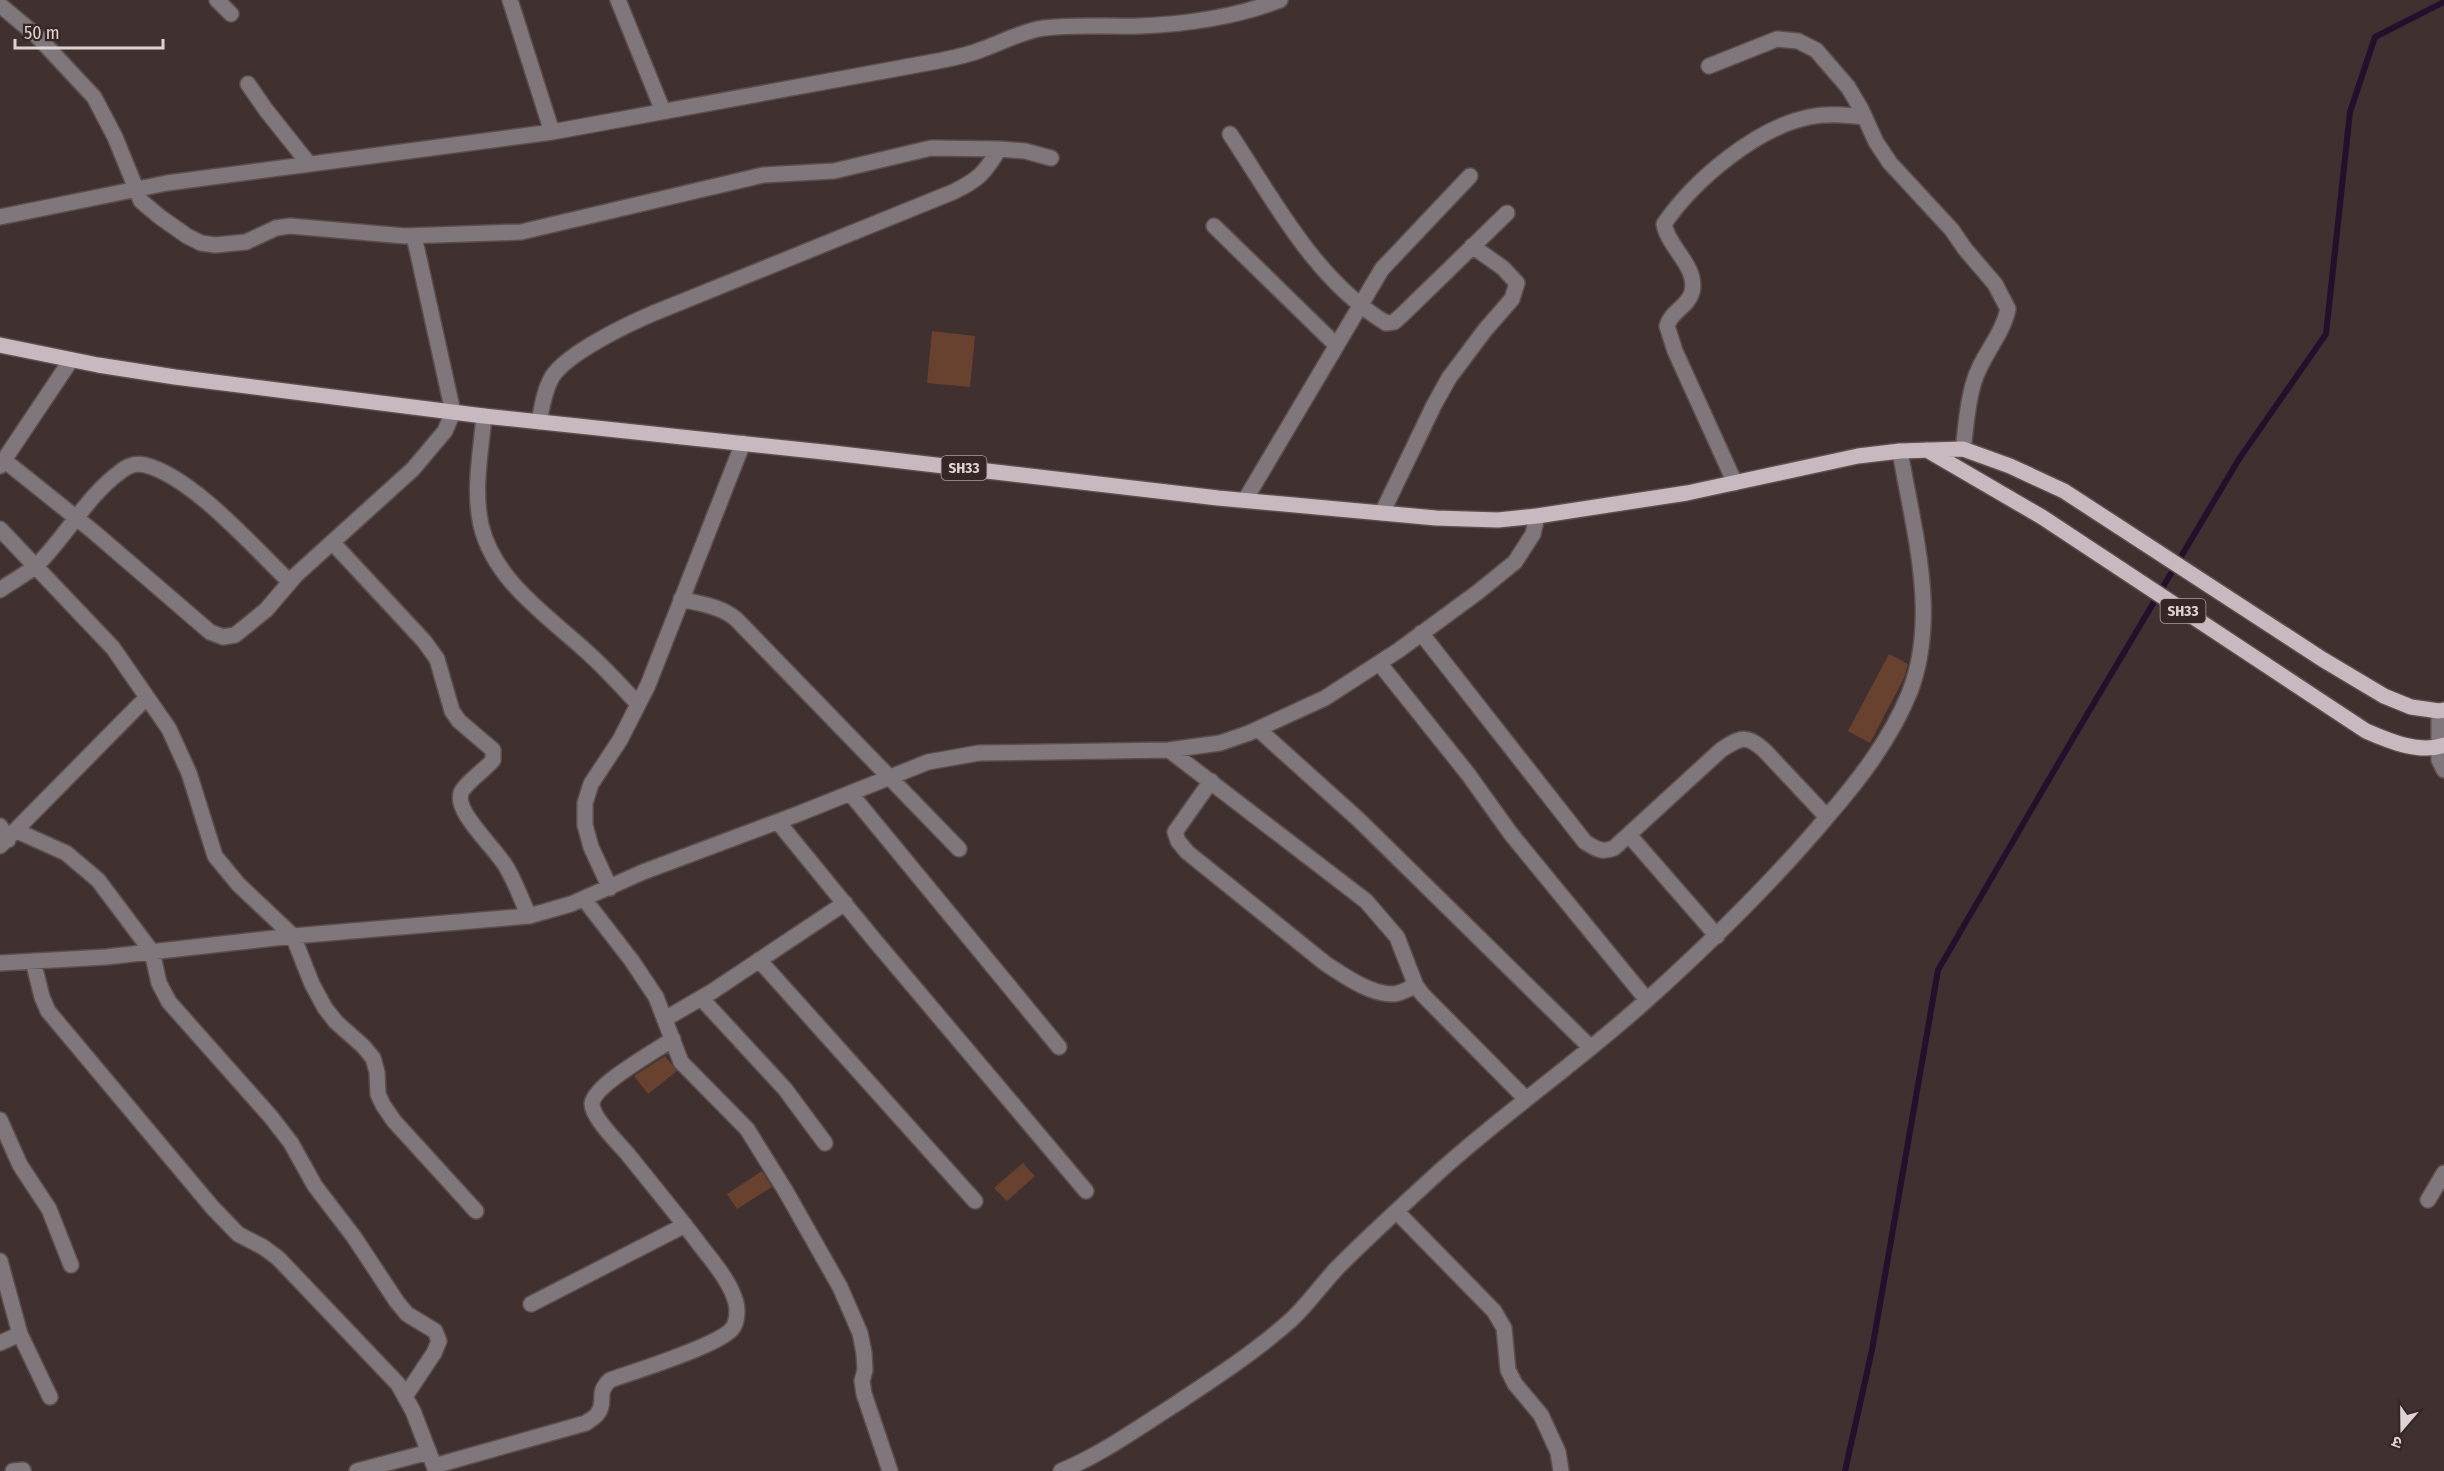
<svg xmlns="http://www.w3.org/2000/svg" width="2444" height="1471" font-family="'Fira Sans Condensed','Noto Sans Devanagari',sans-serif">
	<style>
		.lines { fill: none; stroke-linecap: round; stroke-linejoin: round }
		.stream { stroke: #240f2d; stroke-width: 6 }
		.building { fill: #68422e }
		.minor-casing { stroke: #5d4d4d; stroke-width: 18 }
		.major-casing { stroke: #5d4d4d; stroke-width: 18 }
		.minor { stroke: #7f777b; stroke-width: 15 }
		.major { stroke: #c8b9c1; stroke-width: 15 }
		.labels { text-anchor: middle; stroke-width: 4.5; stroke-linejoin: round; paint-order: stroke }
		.shield { fill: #362626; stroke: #ac9f9f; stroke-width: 1.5 }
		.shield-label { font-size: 15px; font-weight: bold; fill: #ded3d3 }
	</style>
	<rect width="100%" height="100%" fill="#413030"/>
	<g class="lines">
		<path class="stream" d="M 1845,1471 L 1872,1350 L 1938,970 L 2069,745 L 2239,459 L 2326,334 L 2350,112 L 2375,37 L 2444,2"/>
	</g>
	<path class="building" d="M 932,331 L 975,336 L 970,387 L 927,383 Z
		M 1889,654 L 1908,664 L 1904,678 L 1870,743 L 1848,731 Z
		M 665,1056 L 677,1071 L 648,1094 L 634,1076 Z
		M 1023,1163 L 1035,1176 L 1007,1201 L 994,1188 Z
		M 762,1171 L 772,1187 L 737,1209 L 727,1194 Z"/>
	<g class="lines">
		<g class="minor-casing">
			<path id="minor" d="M 217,0 L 231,14
				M 510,0 L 552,132
				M 618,0 L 663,111
				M 0,5 L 37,36 L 94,97 L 115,137 L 141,201 L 160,217 L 187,236 L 201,243 L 215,245 L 246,242 L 276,228 L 290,226 L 405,236 L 521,232 L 763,175 L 834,171 L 931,148 L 999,149 L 1025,151 L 1051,158
				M 1709,66 L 1777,39 L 1798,41 L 1816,50 L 1848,87 L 1861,109 L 1876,142 L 1890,163 L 1952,230 L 1965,249 L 1995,284 L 2008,309 C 2002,337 1980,357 1973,385 C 1967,405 1966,428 1963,449
				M 248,84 L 266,110 L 309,164
				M 1230,134 C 1275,202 1315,280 1386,323 L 1394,322 L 1402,315 L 1507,213
				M 0,217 L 167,183 L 552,132 L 938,61 C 953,58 969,55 983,49 C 1003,42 1022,31 1044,28 C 1076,24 1108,27 1140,26 C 1188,24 1236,17 1280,0
				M 1214,226 L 1336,345
				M 484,416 C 481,451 473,490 481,525 C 494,581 548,616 587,652 C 605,668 622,687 638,704
				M 539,422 C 542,407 544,391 552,377 C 567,353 628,324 654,313 L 953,192 C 978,180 985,173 999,149
				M 4,460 L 95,533 L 210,632 L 223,637 L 235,635 L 266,610 L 296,575 L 413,469 L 445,431 L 453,412 L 414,236
				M 0,466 L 71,360
				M 1735,483 L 1675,351 L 1667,326 C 1671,311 1688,307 1692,292 C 1698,266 1668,248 1664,224 C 1694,180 1756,128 1809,117 C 1828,113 1846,115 1864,117
				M 1245,500 L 1382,269 L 1470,176
				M 1382,513 L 1434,405 L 1449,378 L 1485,330 L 1512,299 L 1517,283 L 1503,268 L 1472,246
				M 0,529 L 113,648 L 169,729 L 189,773 L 215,856 L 238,884 L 293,936 L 312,984 L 325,1008 L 336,1022 L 363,1046 L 373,1058 L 377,1072 L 378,1094 L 383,1105 L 394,1121 L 476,1211
				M 332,542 L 424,641 L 437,659 L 452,711 L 459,721 L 493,750 L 493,760 C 486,769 465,783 461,793 C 454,813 499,851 508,870 C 516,884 522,901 529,916
				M 0,590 C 12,581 27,574 38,564 C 66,536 88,495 120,472 C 127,466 136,463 145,465 C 193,477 254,548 290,582
				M 681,599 C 700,604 721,606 736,619 L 959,849
				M 1421,633 L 1585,842 C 1596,849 1602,853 1614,848 L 1721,750 C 1741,737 1746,734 1765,751 L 1827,817
				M 1380,664 L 1468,774 L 1511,834 L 1647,1000
				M 2439,711 L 2439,760 L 2444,770
				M 1258,729 L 1359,820 L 1590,1047
				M 1169,750 L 1366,901 L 1397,937 L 1416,986 L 1423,995 L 1526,1099
				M 1211,781 L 1175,832 L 1178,841 L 1187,852 L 1326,964 C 1345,976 1369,994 1393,994 C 1400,994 1409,988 1416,986
				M 850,793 L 1059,1047
				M 778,822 L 871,936 L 1086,1191
				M 0,826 L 8,840
				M 17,831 L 66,853 L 98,880 L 152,952 L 159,983 L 169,1002 L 271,1117 L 291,1143 L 315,1186 L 354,1237 L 397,1302 L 407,1314 L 435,1331 L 439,1341 L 434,1353 L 406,1395
				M 1629,835 L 1717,936
				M 0,846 L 147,697
				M 610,888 L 591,847 L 585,825 L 585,803 L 591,784 L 620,740 L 648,685 L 743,443
				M 584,899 L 632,961 L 656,997 L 681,1062 L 747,1129 L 785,1190 L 840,1287 L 860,1333 L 864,1353 L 865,1370 L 862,1381 L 864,1394 L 890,1471
				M 759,960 L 975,1201
				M 33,961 L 42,997 L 48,1011 L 212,1207 L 238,1234 L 263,1247 L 278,1258 L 398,1384 L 413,1411 L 436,1471
				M 0,963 L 106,957 L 293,936 L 529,916 L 571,904 L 643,872 L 798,814 L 928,762 L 979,753 L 1169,750 L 1220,743 L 1249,733 L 1325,698 L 1399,650 L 1478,592 L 1515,562 L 1533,534 L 1537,516
				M 701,998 L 785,1089 L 825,1143
				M 665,1019 L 713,991 L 845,903
				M 0,1120 L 20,1165 L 49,1209 L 71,1265
				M 2428,1200 L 2444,1173
				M 1397,1212 L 1494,1311 L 1504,1328 L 1508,1370 L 1515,1384 L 1541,1415 L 1558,1452 L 1561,1471
				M 0,1261 L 20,1334 L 50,1397
				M 531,1304 L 685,1225
				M 0,1343 L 20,1334
				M 434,1466 L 586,1423 C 590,1420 596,1417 598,1413 C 607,1401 595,1394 610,1380 C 636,1371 717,1346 732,1329 C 737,1323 738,1311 736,1303 C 730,1280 711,1260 697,1241 C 674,1211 650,1182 626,1152 C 617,1142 592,1117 592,1104 C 593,1085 657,1050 673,1039
				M 13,1471 L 23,1470
				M 357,1471 L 429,1452
				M 1061,1471 C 1100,1455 1135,1430 1171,1407 C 1212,1380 1254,1353 1291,1320 C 1308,1304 1322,1284 1338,1267 C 1371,1234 1406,1202 1441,1170 C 1508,1110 1582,1059 1648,999 C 1711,942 1772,883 1827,817 C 1859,780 1890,740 1909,694 C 1940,617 1913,529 1900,451"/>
		</g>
		<g class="major-casing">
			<path id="major" d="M 0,345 L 98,365 L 175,377 L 484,416 L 833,453 L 1218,498 L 1436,518 L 1498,520 L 1537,516 L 1687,493 L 1858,456 L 1900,451 L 1963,449 L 2010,466 L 2064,491 L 2322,659 L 2384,696 L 2411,707 L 2439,711 L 2444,710
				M 1927,450 L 2042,517 L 2366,731 C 2389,741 2419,754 2444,745"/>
		</g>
		<use href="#minor" class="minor"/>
		<use href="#major" class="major"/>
	</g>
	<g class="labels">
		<g class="shield">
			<rect x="941.5" y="456" width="45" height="24" rx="4.5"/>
			<rect x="2160.5" y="599" width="45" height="24" rx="4.5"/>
		</g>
		<g class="shield-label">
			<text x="964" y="473">SH33</text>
			<text x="2183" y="616">SH33</text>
		</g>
	</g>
	<g transform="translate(2402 1429) rotate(200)" stroke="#362626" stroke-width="4.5" paint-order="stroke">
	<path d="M0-4.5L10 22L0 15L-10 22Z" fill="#ded3d3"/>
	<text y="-9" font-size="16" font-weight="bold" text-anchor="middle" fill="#ded3d3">उ</text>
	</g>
	<path d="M15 39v9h148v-9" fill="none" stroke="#ded3d3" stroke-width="3"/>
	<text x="24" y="39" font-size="18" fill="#ded3d3" stroke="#362626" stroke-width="4.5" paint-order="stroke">50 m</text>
</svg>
